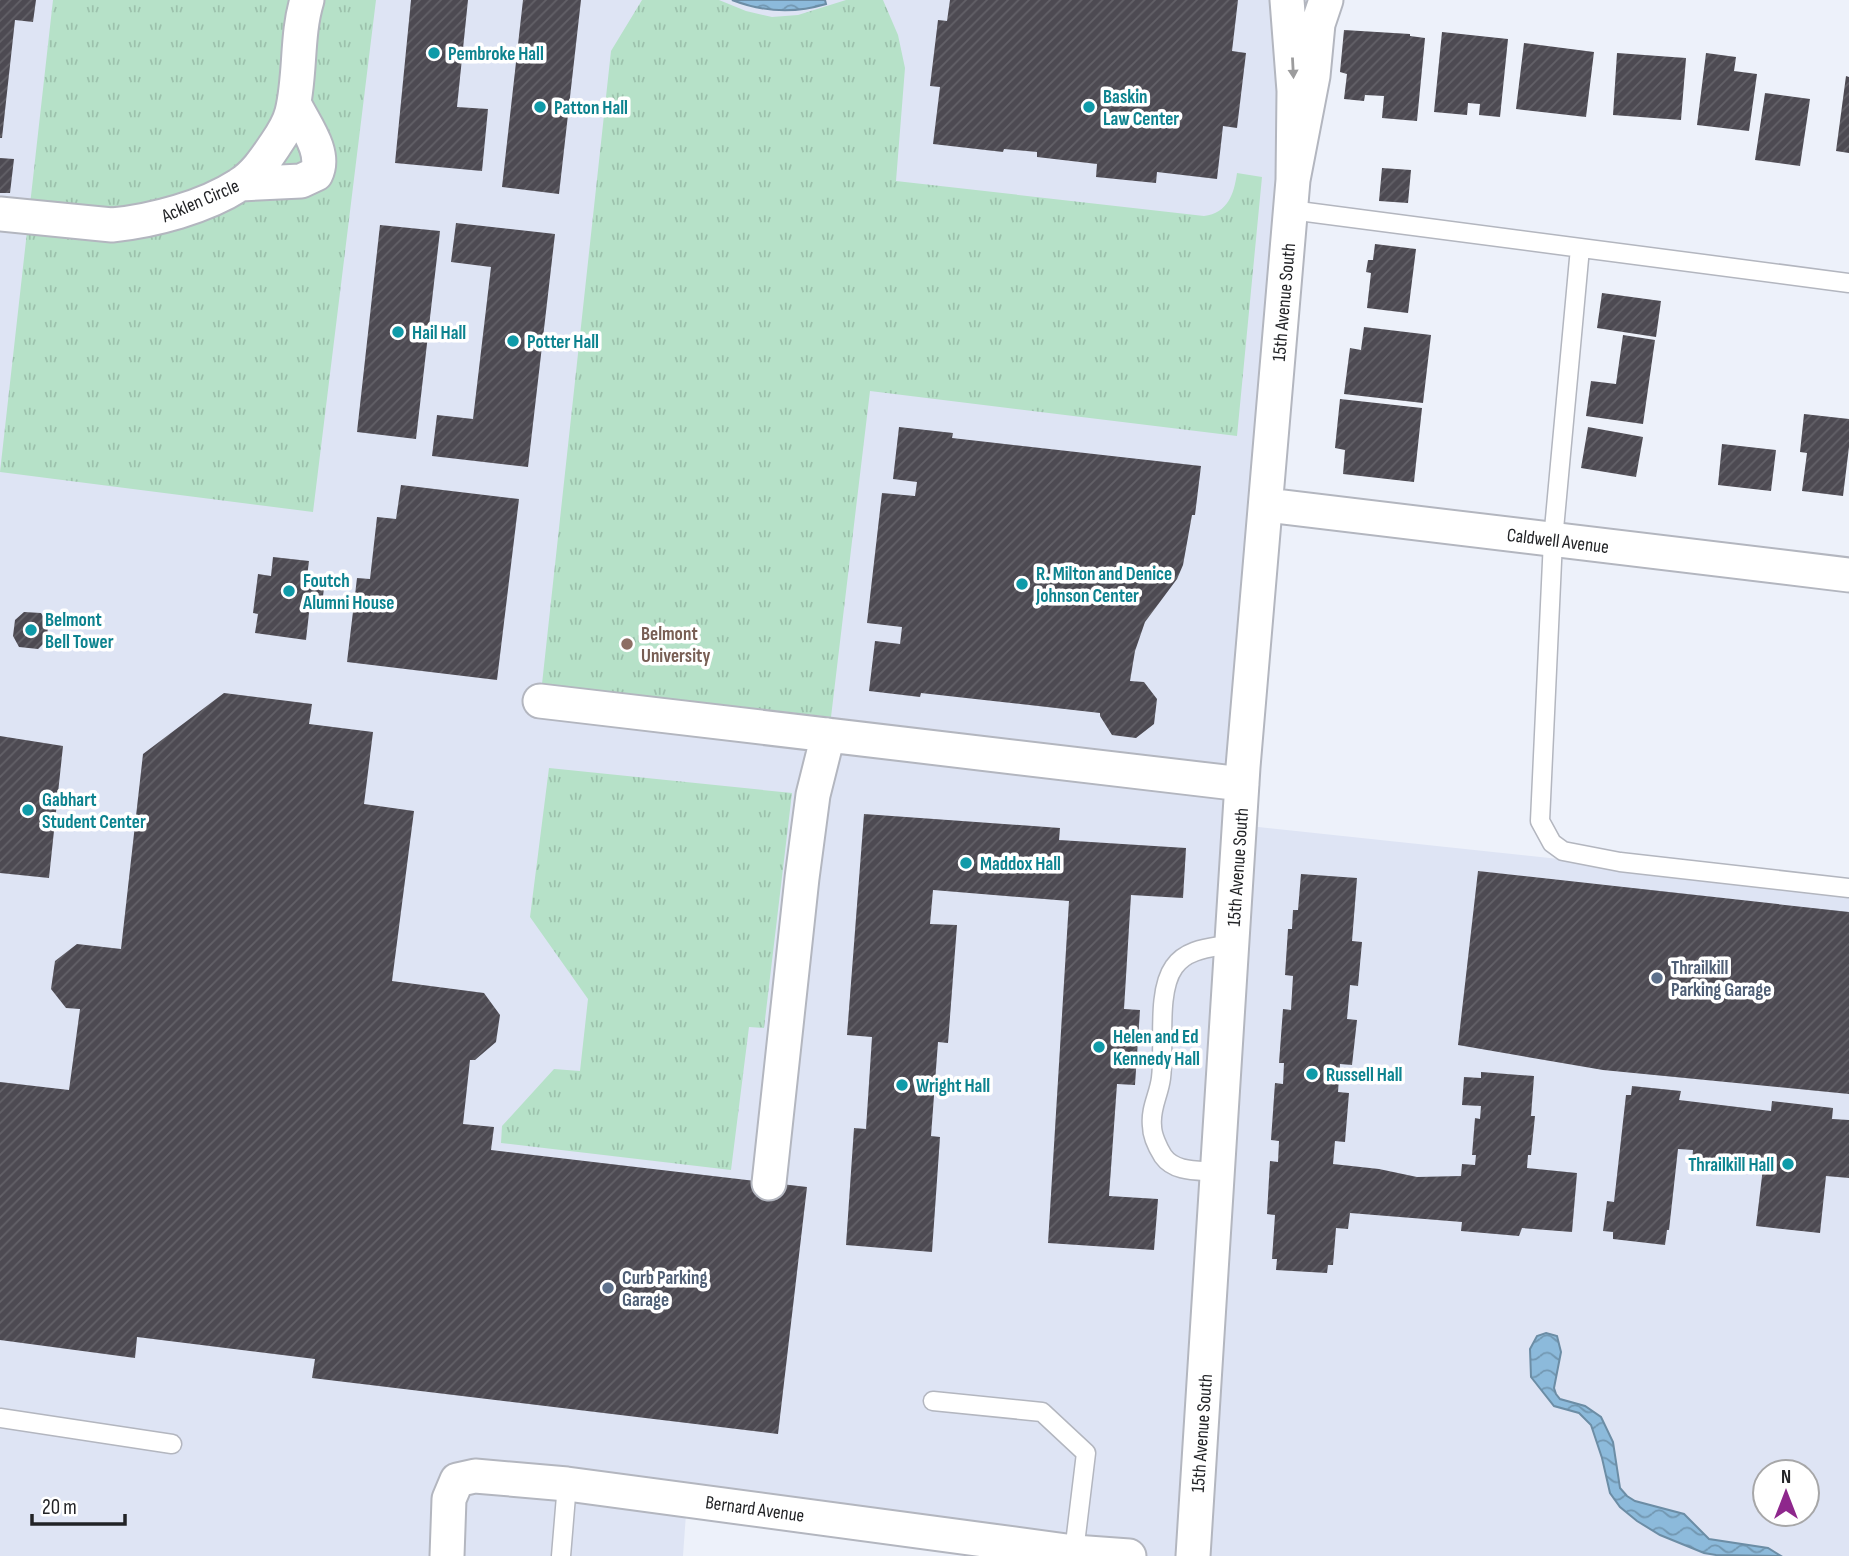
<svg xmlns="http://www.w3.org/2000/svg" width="1849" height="1556" font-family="'Sofia Sans Condensed',sans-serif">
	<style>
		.built { fill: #dee4f4; fill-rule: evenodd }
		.grass { fill: url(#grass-tufts) }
		.water { fill: url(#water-waves); stroke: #6c8da5; stroke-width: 2 }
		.building { fill: url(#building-hatch) }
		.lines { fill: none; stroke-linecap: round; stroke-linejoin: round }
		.service-casing { stroke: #b3b6bf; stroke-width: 21 }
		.minor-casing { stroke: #b3b6bf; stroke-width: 37 }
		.service { stroke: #fff; stroke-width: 18 }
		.minor { stroke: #fff; stroke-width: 33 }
		.oneway { fill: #9c9c9d }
		.culture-dot { fill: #0f9aa8; stroke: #fff; stroke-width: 2.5 }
		.education-dot { fill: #8d6e63; stroke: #fff; stroke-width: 2.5 }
		.service-dot { fill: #5c6f8a; stroke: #fff; stroke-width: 2.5 }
		.labels { text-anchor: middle; stroke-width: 7; stroke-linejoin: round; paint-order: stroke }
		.culture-label { font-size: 19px; font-weight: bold; fill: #0d838f; stroke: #fff; text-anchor: start }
		.street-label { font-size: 19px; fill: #222326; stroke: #fff }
		.education-label { font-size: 19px; font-weight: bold; fill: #785e54; stroke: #fff; text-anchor: start }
		.service-label { font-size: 19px; font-weight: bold; fill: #4e5e75; stroke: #fff; text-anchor: start }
	</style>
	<defs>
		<pattern id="grass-tufts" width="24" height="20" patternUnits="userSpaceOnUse" patternTransform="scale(1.75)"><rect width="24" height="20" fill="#b6e1c8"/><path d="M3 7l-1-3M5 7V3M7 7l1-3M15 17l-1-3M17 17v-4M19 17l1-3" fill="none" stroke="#9cc1ac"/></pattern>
		<pattern id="water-waves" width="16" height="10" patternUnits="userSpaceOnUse" patternTransform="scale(1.75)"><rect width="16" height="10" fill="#8cbadb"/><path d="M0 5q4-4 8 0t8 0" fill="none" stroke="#7297b1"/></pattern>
		<pattern id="building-hatch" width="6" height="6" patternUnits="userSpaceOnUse" patternTransform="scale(1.75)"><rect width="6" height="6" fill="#4d4a52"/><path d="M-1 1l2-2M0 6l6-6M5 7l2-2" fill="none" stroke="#636168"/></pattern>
	</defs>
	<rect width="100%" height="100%" fill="#edf1fa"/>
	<path class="built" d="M 0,0 L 1311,0 L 1240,825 L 1849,890 L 1849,1556 L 1129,1556 L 687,1500 L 683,1556 L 0,1556 ZM 1765,1472 L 1807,1472 L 1807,1514 L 1765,1514 Z"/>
	<path class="grass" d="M 53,0 L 376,0 L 313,512 L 0,472 Z
		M 642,0 L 719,0 L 746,11 L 772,17 L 798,15 L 846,0 L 883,0 L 898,35 L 905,68 L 896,181 L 1204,216 C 1228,213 1234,194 1237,173 L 1262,177 L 1237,436 L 870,391 L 831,717 L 542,684 L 611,51 Z
		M 549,768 L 792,793 L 764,1028 L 749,1027 L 731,1170 L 501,1143 L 502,1126 L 554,1069 L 580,1071 L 588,999 L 530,917 Z"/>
	<path class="water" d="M 732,0 L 825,0 L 826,4 C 793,14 763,12 732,0 Z
		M 1546,1333 L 1557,1336 L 1561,1352 L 1554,1388 L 1556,1394 L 1560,1399 L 1585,1406 L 1601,1417 L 1613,1442 L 1620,1488 L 1627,1496 L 1635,1501 L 1684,1514 L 1709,1539 L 1768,1548 L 1781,1556 L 1716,1555 L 1704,1553 L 1660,1535 L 1637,1521 L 1620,1507 L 1610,1493 L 1602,1458 L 1591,1425 L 1579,1413 L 1554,1406 L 1531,1377 L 1530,1349 L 1537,1336 Z"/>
	<path class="building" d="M 0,0 L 36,0 L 33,22 L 15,20 L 2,138 L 0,138 Z
		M 411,0 L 468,0 L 457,107 L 488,109 L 482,171 L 395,163 Z
		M 523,0 L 581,0 L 559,194 L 502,187 Z
		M 950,0 L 1238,0 L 1232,51 L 1246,53 L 1237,128 L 1223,126 L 1217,179 L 1157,172 L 1156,183 L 1096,177 L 1097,164 L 1037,157 L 1037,152 L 1004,149 L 1003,152 L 933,144 L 940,87 L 930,86 L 938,20 L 947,21 Z
		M 1344,30 L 1410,34 L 1410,36 L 1425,38 L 1417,121 L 1382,118 L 1384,96 L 1365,95 L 1364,101 L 1344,99 L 1347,74 L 1340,72 Z
		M 1442,32 L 1508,39 L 1500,117 L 1479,115 L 1480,104 L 1468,103 L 1467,115 L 1434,112 Z
		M 1524,43 L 1594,52 L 1586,117 L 1516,109 Z
		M 1617,53 L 1686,58 L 1681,120 L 1613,115 Z
		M 1706,53 L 1736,57 L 1734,71 L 1757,74 L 1749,131 L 1697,125 Z
		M 1846,76 L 1849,77 L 1849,153 L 1836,151 Z
		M 1765,93 L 1810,99 L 1800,166 L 1755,160 Z
		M 0,158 L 14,159 L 10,193 L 0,193 Z
		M 1382,168 L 1411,170 L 1408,203 L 1379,201 Z
		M 456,223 L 555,234 L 528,467 L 432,456 L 437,415 L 473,419 L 491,267 L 451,262 Z
		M 380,225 L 440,231 L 416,439 L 357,432 Z
		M 1375,244 L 1416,249 L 1408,313 L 1367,308 L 1371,273 L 1366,272 L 1368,260 L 1373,260 Z
		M 1602,293 L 1661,301 L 1656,337 L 1597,328 Z
		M 1364,327 L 1431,335 L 1423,403 L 1344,394 L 1350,348 L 1361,350 Z
		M 1623,335 L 1655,340 L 1643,424 L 1586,416 L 1591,381 L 1616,384 Z
		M 1340,399 L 1422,408 L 1414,482 L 1343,474 L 1345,450 L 1335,448 Z
		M 1804,414 L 1849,419 L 1849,447 L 1843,496 L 1802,491 L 1807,453 L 1800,452 Z
		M 899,427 L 953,433 L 952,438 L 1201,466 L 1195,515 L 1192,515 L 1183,565 L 1177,579 L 1145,622 L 1135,651 L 1130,681 L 1144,682 L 1157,699 L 1154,724 L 1136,738 L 1112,735 L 1100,716 L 1100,713 L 921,693 L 920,697 L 869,691 L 875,641 L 900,644 L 902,627 L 867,623 L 882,493 L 915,496 L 917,482 L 893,479 Z
		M 1588,427 L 1643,437 L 1636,477 L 1581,468 Z
		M 1722,444 L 1776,450 L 1771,491 L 1718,485 Z
		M 401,485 L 519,499 L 497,680 L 347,662 L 357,578 L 370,579 L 377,517 L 396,519 Z
		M 273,557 L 309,561 L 307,577 L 325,579 L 322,605 L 310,604 L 306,640 L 255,633 L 258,614 L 253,613 L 258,574 L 271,576 Z
		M 24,612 L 41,613 L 48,624 L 47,640 L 38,649 L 19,647 L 13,636 L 15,620 Z
		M 224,693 L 312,704 L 309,724 L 373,732 L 364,804 L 414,811 L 392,981 L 484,993 L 500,1015 L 496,1042 L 475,1060 L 470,1060 L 463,1124 L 494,1127 L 491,1150 L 807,1187 L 778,1434 L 312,1378 L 315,1359 L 137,1337 L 135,1358 L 0,1340 L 0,1082 L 69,1090 L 80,1009 L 66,1008 L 51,989 L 55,961 L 77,944 L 121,949 L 143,754 Z
		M 0,736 L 63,746 L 49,878 L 0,873 Z
		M 864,814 L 1060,828 L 1059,840 L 1186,848 L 1183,898 L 1131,895 L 1124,1009 L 1140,1010 L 1135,1085 L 1117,1084 L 1109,1196 L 1158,1199 L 1154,1250 L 1048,1243 L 1069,901 L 933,890 L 930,924 L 957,925 L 948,1043 L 938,1042 L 931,1136 L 940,1137 L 932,1252 L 846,1245 L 854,1128 L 866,1129 L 872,1037 L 847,1035 Z
		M 1478,871 L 1849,912 L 1849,1094 L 1603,1070 L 1458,1045 Z
		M 1301,874 L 1357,878 L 1352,941 L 1362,942 L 1358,986 L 1350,985 L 1347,1019 L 1357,1020 L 1352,1065 L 1340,1064 L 1338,1092 L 1349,1093 L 1345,1142 L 1335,1141 L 1333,1164 L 1379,1169 L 1417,1177 L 1461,1176 L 1462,1164 L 1475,1165 L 1476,1155 L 1472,1155 L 1475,1118 L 1480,1119 L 1481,1106 L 1462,1105 L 1464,1077 L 1481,1078 L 1481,1072 L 1534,1076 L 1531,1116 L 1535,1116 L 1531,1155 L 1528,1155 L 1527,1168 L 1577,1173 L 1572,1232 L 1522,1228 L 1519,1236 L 1461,1231 L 1462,1222 L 1350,1213 L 1348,1229 L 1336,1228 L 1333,1265 L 1328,1265 L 1327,1273 L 1276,1270 L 1277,1259 L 1272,1259 L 1275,1215 L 1267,1214 L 1270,1161 L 1278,1162 L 1279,1141 L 1271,1140 L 1275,1083 L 1283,1084 L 1284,1063 L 1279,1063 L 1283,1009 L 1291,1010 L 1293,976 L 1285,975 L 1288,929 L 1292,929 L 1293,910 L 1298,910 Z
		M 1632,1086 L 1681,1091 L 1679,1100 L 1771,1111 L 1772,1101 L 1833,1108 L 1832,1119 L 1849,1120 L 1849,1178 L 1826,1176 L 1820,1233 L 1756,1226 L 1763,1168 L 1692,1160 L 1693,1150 L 1678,1149 L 1669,1230 L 1667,1230 L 1665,1245 L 1613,1239 L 1613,1232 L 1603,1231 L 1607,1201 L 1614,1202 L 1626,1095 L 1631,1095 Z"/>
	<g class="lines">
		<g class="service-casing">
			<path id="service" d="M 1291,210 L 1849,283
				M 1580,248 L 1553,540 L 1540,821 L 1552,843 L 1563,851 L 1620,862 L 1849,888
				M 1218,1172 C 1199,1170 1175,1173 1163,1156 C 1158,1148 1152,1135 1152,1126 C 1150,1108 1159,1095 1161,1078 C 1165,1048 1156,992 1174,967 C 1187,948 1212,948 1232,944
				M 933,1401 L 1042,1412 L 1086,1453 L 1074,1552
				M 0,1418 L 172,1444
				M 561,1556 L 567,1484"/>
		</g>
		<g class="minor-casing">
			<path id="minor" d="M 1287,0 L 1294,91 L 1293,180 L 1313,76 L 1318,24 L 1326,0
				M 241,184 L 301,181 L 316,174 C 327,152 303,123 294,103
				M 0,214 L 112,225 C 153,221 205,207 239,185 C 254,176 265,160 275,145 C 282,135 289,124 292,112 C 301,75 296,36 307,0
				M 1266,505 L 1849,575
				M 540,701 L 1242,784
				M 769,1183 L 802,878 L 813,795 L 828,735
				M 447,1556 L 449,1499 L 457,1480 L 475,1476 L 567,1484 L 1074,1552 L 1129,1556
				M 1193,1556 L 1243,767 L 1293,180"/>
		</g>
		<use href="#service" class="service"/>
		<use href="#minor" class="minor"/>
	</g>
	<defs><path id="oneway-solid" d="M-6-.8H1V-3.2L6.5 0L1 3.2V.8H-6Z" transform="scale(1.75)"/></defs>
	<use class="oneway" href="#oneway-solid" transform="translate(1293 68) rotate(87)"/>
	<g class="culture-dot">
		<circle cx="434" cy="53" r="7"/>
		<circle cx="540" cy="107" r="7"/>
		<circle cx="1089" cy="107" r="7"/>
		<circle cx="398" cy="332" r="7"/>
		<circle cx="513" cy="341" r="7"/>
		<circle cx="1022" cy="584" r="7"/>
		<circle cx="289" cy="591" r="7"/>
		<circle cx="31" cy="630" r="7"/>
		<circle cx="28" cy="810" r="7"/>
		<circle cx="966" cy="863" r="7"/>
		<circle cx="1099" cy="1047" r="7"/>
		<circle cx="1312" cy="1074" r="7"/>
		<circle cx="902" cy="1085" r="7"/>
		<circle cx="1788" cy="1164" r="7"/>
	</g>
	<circle class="education-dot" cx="627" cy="644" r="7"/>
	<g class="service-dot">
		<circle cx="1657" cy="978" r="7"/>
		<circle cx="608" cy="1288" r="7"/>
	</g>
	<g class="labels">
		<g class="culture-label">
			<text x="448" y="60">Pembroke Hall</text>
			<text x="1103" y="103">Baskin<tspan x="1103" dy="22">Law Center</tspan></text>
			<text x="554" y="114">Patton Hall</text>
			<text x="412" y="339">Hail Hall</text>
			<text x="527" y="348">Potter Hall</text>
			<text x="1036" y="580">R. Milton and Denice<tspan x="1036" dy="22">Johnson Center</tspan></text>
			<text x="303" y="587">Foutch<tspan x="303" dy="22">Alumni House</tspan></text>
			<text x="45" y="626">Belmont<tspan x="45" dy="22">Bell Tower</tspan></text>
			<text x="42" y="806">Gabhart<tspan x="42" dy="22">Student Center</tspan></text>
			<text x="980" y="870">Maddox Hall</text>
			<text x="1113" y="1043">Helen and Ed<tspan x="1113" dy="22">Kennedy Hall</tspan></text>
			<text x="1326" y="1081">Russell Hall</text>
			<text x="916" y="1092">Wright Hall</text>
			<text x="1774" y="1171" text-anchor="end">Thrailkill Hall</text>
		</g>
		<g class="street-label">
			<text transform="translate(200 200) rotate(-23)" y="7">Acklen Circle</text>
			<text transform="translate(1283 302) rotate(-85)" y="7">15th Avenue South</text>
			<text transform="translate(1558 540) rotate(7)" y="7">Caldwell Avenue</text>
			<text transform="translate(1237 867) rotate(-86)" y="7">15th Avenue South</text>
			<text transform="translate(1201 1433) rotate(-86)" y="7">15th Avenue South</text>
			<text transform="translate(755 1508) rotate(8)" y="7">Bernard Avenue</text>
		</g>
		<g class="education-label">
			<text x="641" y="640">Belmont<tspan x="641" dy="22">University</tspan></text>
		</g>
		<g class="service-label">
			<text x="1671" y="974">Thrailkill<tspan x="1671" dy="22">Parking Garage</tspan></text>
			<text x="622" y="1284">Curb Parking<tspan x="622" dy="22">Garage</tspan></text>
		</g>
	</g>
	<g transform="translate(1786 1493)"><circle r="33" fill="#ffffff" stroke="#a7a7a8" stroke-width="2"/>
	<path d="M0-5L12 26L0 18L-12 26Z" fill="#8e278c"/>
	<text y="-10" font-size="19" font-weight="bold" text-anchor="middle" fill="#222326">N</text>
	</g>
	<path d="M32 1514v10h93v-10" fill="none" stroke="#222326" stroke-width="3.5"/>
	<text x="42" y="1514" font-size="21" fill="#222326" stroke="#ffffff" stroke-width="5" paint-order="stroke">20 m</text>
</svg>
